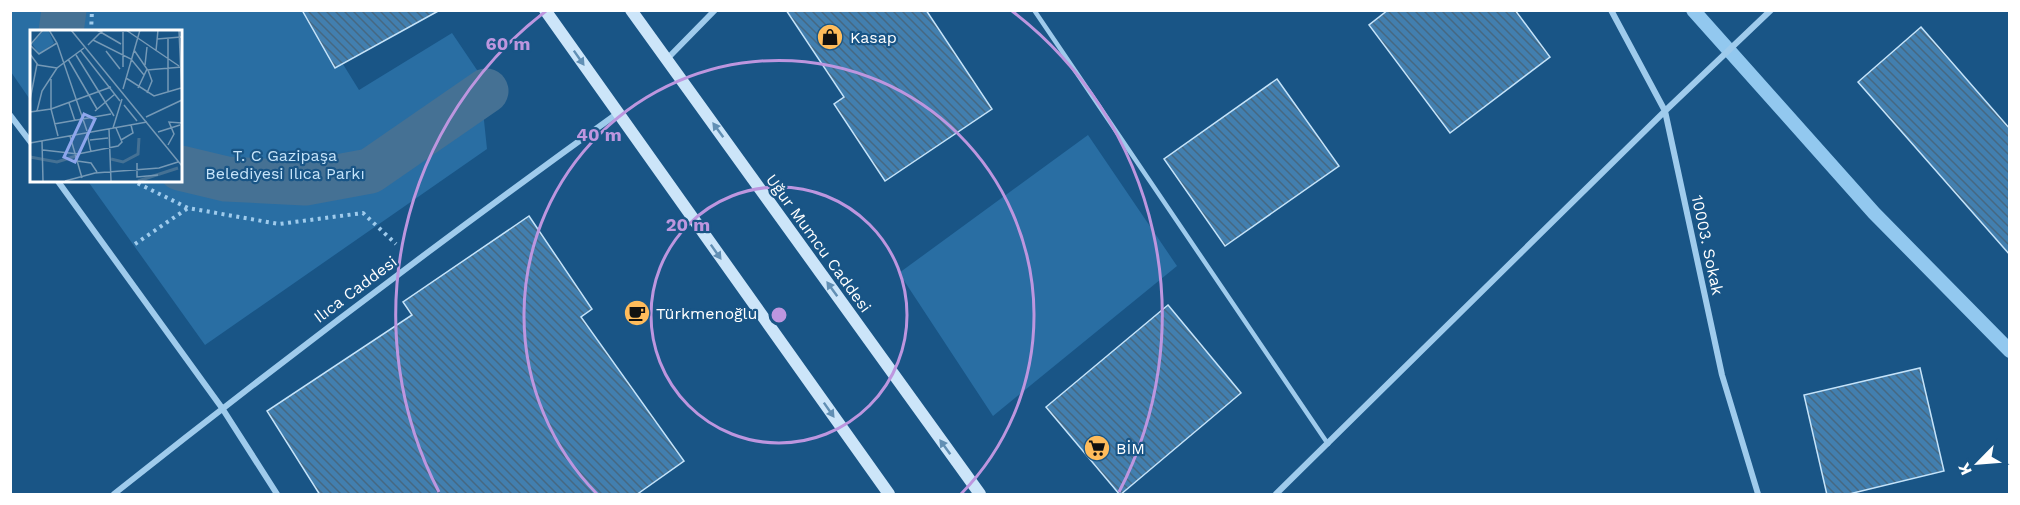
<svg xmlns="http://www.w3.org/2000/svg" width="2020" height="505" font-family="'Work Sans',sans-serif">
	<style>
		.park { fill: #296ea3 }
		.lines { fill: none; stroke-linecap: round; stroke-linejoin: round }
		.stream { stroke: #92c8ef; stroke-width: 14 }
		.canal { stroke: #457194; stroke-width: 45 }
		.building { fill: url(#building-back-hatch); stroke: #c5e3f9; stroke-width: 1.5 }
		.path { stroke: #9fcbec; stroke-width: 4; stroke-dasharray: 3 4.5; stroke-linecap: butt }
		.lane { stroke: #9fcbec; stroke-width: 4.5 }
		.street { stroke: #9fcbec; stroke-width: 6 }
		.secondary { stroke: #cce5f9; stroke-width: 12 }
		.oneway { fill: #618fb4 }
		.ring { fill: none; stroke: #bd96df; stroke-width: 3 }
		.labels { text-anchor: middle; stroke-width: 4.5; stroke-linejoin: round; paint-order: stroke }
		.poi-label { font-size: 16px; fill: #fff; stroke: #195586; text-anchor: start }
		.park-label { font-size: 16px; fill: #c5e3f9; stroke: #195586 }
		.street-label { font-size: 16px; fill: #fff; stroke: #195586 }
		.inset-river { fill: none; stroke: #457194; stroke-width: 3 }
		.inset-road { fill: none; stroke: #7599b6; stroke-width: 1.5 }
		.view { fill: #8ea6ec; fill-opacity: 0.15; stroke: #8ea6ec; stroke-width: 3 }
		.inset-edge { fill: none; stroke: #fff; stroke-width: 3 }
		.centre { fill: #bd96df; stroke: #195586; stroke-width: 3 }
		.ring-label { font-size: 18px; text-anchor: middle; font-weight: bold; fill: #bd96df; stroke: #195586; stroke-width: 4.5; stroke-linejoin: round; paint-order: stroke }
	</style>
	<defs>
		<pattern id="building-back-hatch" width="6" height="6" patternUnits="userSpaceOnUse" patternTransform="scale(1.5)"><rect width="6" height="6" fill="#427faf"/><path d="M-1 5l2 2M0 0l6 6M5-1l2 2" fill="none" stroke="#466882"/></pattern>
	</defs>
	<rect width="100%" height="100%" fill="#195586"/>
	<path class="park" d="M 10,11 L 310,11 L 359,90 L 452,33 L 479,73 L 487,149 L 205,345 L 87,180 L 180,180 L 180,32 L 32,32 L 31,101 L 11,72 Z
		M 1088,135 L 1177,266 L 993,416 L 899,273 Z"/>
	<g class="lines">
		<path class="stream" d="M 1693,10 L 1874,213 L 2010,351"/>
		<path class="canal" d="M 61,32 L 64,10
			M 180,168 L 226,179 L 305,183 L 370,171 L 486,91"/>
	</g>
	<path class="building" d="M 302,10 L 440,10 L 335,68 Z
		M 786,10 L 926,10 L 992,109 L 885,181 L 834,104 L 844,97 Z
		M 1388,10 L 1515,10 L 1550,57 L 1450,133 L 1369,25 Z
		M 1921,27 L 2010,129 L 2010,255 L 1858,82 Z
		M 1277,79 L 1339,166 L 1225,246 L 1164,159 Z
		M 529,216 L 592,309 L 581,317 L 684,461 L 636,495 L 320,495 L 267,411 L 412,315 L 403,302 Z
		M 1168,305 L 1241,393 L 1120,495 L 1046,407 Z
		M 1920,368 L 1944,471 L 1845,495 L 1827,495 L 1804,395 Z"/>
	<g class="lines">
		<path class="path" d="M 91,32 L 92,10
			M 131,180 L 188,208 L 279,224 L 363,213 L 396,244
			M 135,244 L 188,208"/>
		<path class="lane" d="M 1034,10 L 1328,444"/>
		<path class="street" d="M 1611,10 L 1665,111 L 1722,375 L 1758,494
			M 666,60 L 715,10
			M 10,115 L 32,144
			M 57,180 L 222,408 L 277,494
			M 114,494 C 279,363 447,236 618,113
			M 1276,494 L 1665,111 L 1771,10"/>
		<path class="secondary" d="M 545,10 L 889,494
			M 631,10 L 980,494"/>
	</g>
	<defs><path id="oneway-solid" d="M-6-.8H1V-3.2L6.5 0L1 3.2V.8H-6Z" transform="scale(1.5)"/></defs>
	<g class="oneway">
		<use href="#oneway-solid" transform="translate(579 58) rotate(55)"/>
		<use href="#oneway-solid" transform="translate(718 130) rotate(-126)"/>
		<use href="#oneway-solid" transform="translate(716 252) rotate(55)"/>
		<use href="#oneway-solid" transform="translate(832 289) rotate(-126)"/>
		<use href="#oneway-solid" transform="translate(829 410) rotate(55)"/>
		<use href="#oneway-solid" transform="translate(945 447) rotate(-126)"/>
	</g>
	<g class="ring">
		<circle cx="779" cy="315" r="128"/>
		<path d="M597 494A255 255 0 1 1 961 494"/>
		<path d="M439 492A383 383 0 0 1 546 11M1012 11A383 383 0 0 1 1119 492"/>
	</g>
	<defs>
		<g id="shop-disc" transform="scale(1.35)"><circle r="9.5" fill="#ffbc5b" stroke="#195586"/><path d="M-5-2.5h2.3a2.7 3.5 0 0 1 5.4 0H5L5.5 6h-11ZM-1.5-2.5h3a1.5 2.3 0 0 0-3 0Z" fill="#111"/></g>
		<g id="cafe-disc" transform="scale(1.35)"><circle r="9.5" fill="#ffbc5b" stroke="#195586"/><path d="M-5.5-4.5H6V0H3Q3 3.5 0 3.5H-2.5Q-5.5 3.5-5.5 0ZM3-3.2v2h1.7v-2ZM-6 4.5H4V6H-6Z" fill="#111"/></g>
		<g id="supermarket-disc" transform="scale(1.35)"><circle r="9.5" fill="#ffbc5b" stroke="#195586"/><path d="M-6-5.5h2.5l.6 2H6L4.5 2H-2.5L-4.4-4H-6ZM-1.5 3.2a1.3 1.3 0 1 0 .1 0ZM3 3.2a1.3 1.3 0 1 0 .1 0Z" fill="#111"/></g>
	</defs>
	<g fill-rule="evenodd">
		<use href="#shop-disc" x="830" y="37"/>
		<use href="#cafe-disc" x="637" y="313"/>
		<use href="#supermarket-disc" x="1097" y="448"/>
	</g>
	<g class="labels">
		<g class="poi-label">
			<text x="850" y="43">Kasap</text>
			<text x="656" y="319">Türkmenoğlu</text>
			<text x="1116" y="454">BİM</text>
		</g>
		<g class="park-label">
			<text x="285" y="161">T. C Gazipaşa<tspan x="285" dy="18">Belediyesi Ilıca Parkı</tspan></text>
		</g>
		<g class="street-label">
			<text transform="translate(819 243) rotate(54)" y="6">Uğur Mumcu Caddesi</text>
			<text transform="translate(1708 245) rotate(78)" y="6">10003. Sokak</text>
			<text transform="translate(355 289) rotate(-37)" y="6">Ilıca Caddesi</text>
		</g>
	</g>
	<g transform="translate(30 30)">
		<rect width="152" height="152" fill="#195586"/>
		<path d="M 14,0 L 18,0 L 24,13 L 9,24 L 2,14 Z" fill="#296ea3"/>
		<path class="inset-river" d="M 0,127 L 27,132 L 46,126M 81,129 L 93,132 L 108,124 L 109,108M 108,151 L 148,138"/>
		<path class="inset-road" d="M 19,0 L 27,13 L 57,101M 41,0 L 152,136M 67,0 L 91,14M 96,0 L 149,36M 138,0 L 149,0 L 152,68M 93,2 L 93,37M 127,9 L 151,7M 138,9 L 138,62M 63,10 L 101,29 L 114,45M 0,15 L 9,24 L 27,13M 0,15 L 13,0M 58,15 L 73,0M 104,20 L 117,39 L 108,58M 51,21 L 90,71M 76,21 L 90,39M 126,21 L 128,0M 0,24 L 8,35 L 27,38M 46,25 L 84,86M 38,29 L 67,79M 115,35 L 117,17M 117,40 L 152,37M 96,48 L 124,66 L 151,58M 21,49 L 21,79 L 28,106M 93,59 L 110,0M 117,63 L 122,51 L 118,40M 0,70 L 7,34M 39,73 L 45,91M 94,75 L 107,91M 7,81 L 12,61 L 27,38 L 54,18M 65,81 L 85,64M 0,82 L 21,79 L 81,57M 116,87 L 152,70M 24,94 L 81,84M 83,98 L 92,69M 79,99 L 81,151M 128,102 L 150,95M 57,103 L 61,122M 40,106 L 52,148M 60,110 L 78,108M 91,110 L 103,103 L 101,95M 12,111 L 13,151M 0,113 L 117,92M 138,115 L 144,104 L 139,92 L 152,93M 13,120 L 48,124 L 88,116 L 92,112 L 86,98M 47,131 L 61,133 L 67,142M 107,133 L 107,147 L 128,145M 35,151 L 65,143 L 129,138 L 148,132"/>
		<path class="view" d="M 54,84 L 65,89 L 45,132 L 34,127 Z"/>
		<rect width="152" height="152" class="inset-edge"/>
	</g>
	<circle cx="779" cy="315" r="9" class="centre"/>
	<g class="ring-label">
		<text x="508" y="50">60 m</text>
		<text x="599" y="141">40 m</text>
		<text x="688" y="231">20 m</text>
	</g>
	<rect width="2020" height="505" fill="none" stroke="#ffffff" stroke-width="24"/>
	<g transform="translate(1978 463) rotate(245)" stroke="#195586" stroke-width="4.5" paint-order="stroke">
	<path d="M0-4.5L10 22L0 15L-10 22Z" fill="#ffffff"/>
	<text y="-9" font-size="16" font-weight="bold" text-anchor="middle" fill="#ffffff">K</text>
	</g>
</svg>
